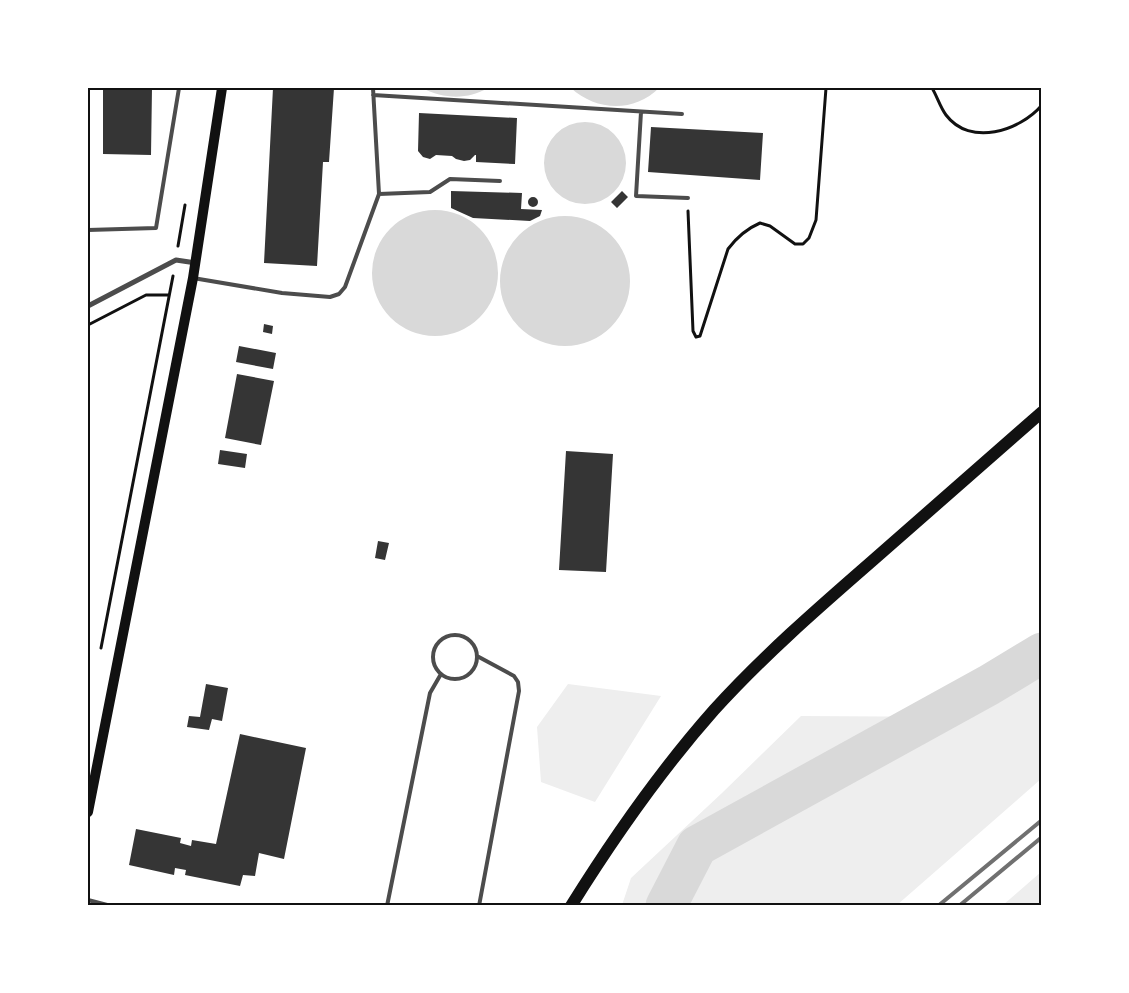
<svg xmlns="http://www.w3.org/2000/svg" width="1129" height="993" font-family="Quicksand,sans-serif">
	<style>
		.green { fill: #eee }
		.water { fill: #d9d9d9 }
		.lines { fill: none; stroke-linecap: round; stroke-linejoin: round }
		.river { stroke: #d9d9d9; stroke-width: 41 }
		.building { fill: #353535 }
		.path { stroke: #111; stroke-width: 3 }
		.service { stroke: #4c4c4c; stroke-width: 4 }
		.minor { stroke: #4c4c4c; stroke-width: 5 }
		.secondary { stroke: #111; stroke-width: 10 }
		.primary { stroke: #111; stroke-width: 12 }
		.rail { stroke: #707070; stroke-width: 4 }
		.neatline { fill: none; stroke: #111; stroke-width: 2 }
	</style>
	<rect width="100%" height="100%" fill="#fff"/>
	<path class="green" d="M 1041,643 L 1041,779 L 897,905 L 622,905 L 631,878 L 722,793 L 801,716 L 972,717 Z
		M 568,684 L 661,696 L 595,802 L 541,782 L 537,727 Z
		M 1041,872 L 1041,905 L 1003,905 Z"/>
	<path class="water" d="M 422,88 L 488,88 C 467,100 444,99 422,88 Z
		M 571,88 L 659,88 C 634,113 596,111 571,88 Z
		M544 163a41 41 0 1 1 82 0a41 41 0 1 1-82 0Z
		M372 273a63 63 0 1 1 126 0a63 63 0 1 1-126 0Z
		M500 281a65 65 0 1 1 130 0a65 65 0 1 1-130 0Z"/>
	<g class="lines">
		<path class="river" d="M 666,906 L 697,846 L 989,685 L 1042,653"/>
	</g>
	<path class="building" d="M 103,88 L 152,88 L 151,155 L 103,154 Z
		M 273,88 L 334,88 L 329,162 L 323,162 L 317,266 L 264,263 Z
		M 419,113 L 517,118 L 515,164 L 476,162 L 476,155 L 475,155 L 470,160 L 464,161 L 456,159 L 452,156 L 436,155 L 430,159 L 423,157 L 418,151 Z
		M 651,127 L 763,133 L 760,180 L 648,172 Z
		M 451,191 L 522,193 L 521,209 L 542,210 L 540,216 L 530,221 L 473,218 L 451,208 Z
		M 622,191 L 628,197 L 617,208 L 611,202 Z
		M528 202a5 5 0 1 1 10 0a5 5 0 1 1-10 0Z
		M 264,324 L 273,326 L 272,334 L 263,332 Z
		M 239,346 L 276,353 L 273,369 L 236,362 Z
		M 237,374 L 274,381 L 261,445 L 225,438 Z
		M 220,450 L 247,454 L 245,468 L 218,464 Z
		M 566,451 L 613,454 L 606,572 L 559,570 Z
		M 378,541 L 389,543 L 385,560 L 375,558 Z
		M 206,684 L 228,688 L 222,721 L 212,719 L 209,730 L 187,727 L 189,716 L 200,717 Z
		M 240,734 L 306,748 L 284,859 L 259,853 L 255,876 L 243,875 L 240,886 L 185,875 L 186,870 L 175,868 L 174,875 L 129,865 L 136,829 L 181,838 L 180,843 L 191,846 L 192,840 L 216,844 Z"/>
	<g class="lines">
		<path class="path" d="M 932,88 C 937,96 940,107 946,115 C 970,147 1020,131 1042,105
			M 688,211 L 693,331 L 696,337 L 700,336 L 728,249 C 737,237 746,229 760,223 L 770,226 L 795,244 L 803,244 L 809,238 L 816,220 L 826,88
			M 178,246 L 185,205
			M 88,325 L 146,295 L 169,295
			M 101,648 L 173,276"/>
		<path class="service" d="M 373,95 L 682,114
			M 641,112 L 636,196 L 688,198
			M 379,194 L 430,192 L 450,179 L 500,181
			M 88,230 L 156,228 L 179,88
			M 193,278 L 282,293 L 330,297 L 339,294 L 345,287 L 379,194 L 373,88
			M433 657a22 22 0 1 1 44 0a22 22 0 1 1-44 0Z
			M 477,656 L 514,676 L 518,682 L 519,691 L 479,906
			M 88,900 L 111,906
			M 387,906 L 430,693 L 441,674"/>
		<path class="minor" d="M 88,306 L 176,260 L 196,263"/>
		<path class="secondary" d="M 88,812 L 193,278 L 222,88"/>
		<path class="primary" d="M 571,906 C 614,837 660,771 714,710 C 762,657 817,609 871,562 C 928,512 985,462 1042,412"/>
		<path class="rail" d="M 938,906 L 1042,820
			M 959,906 L 1042,837"/>
	</g>
	<rect width="1129" height="993" fill="none" stroke="#ffffff" stroke-width="178"/>
	<rect x="89" y="89" width="951" height="815" class="neatline"/>
</svg>
